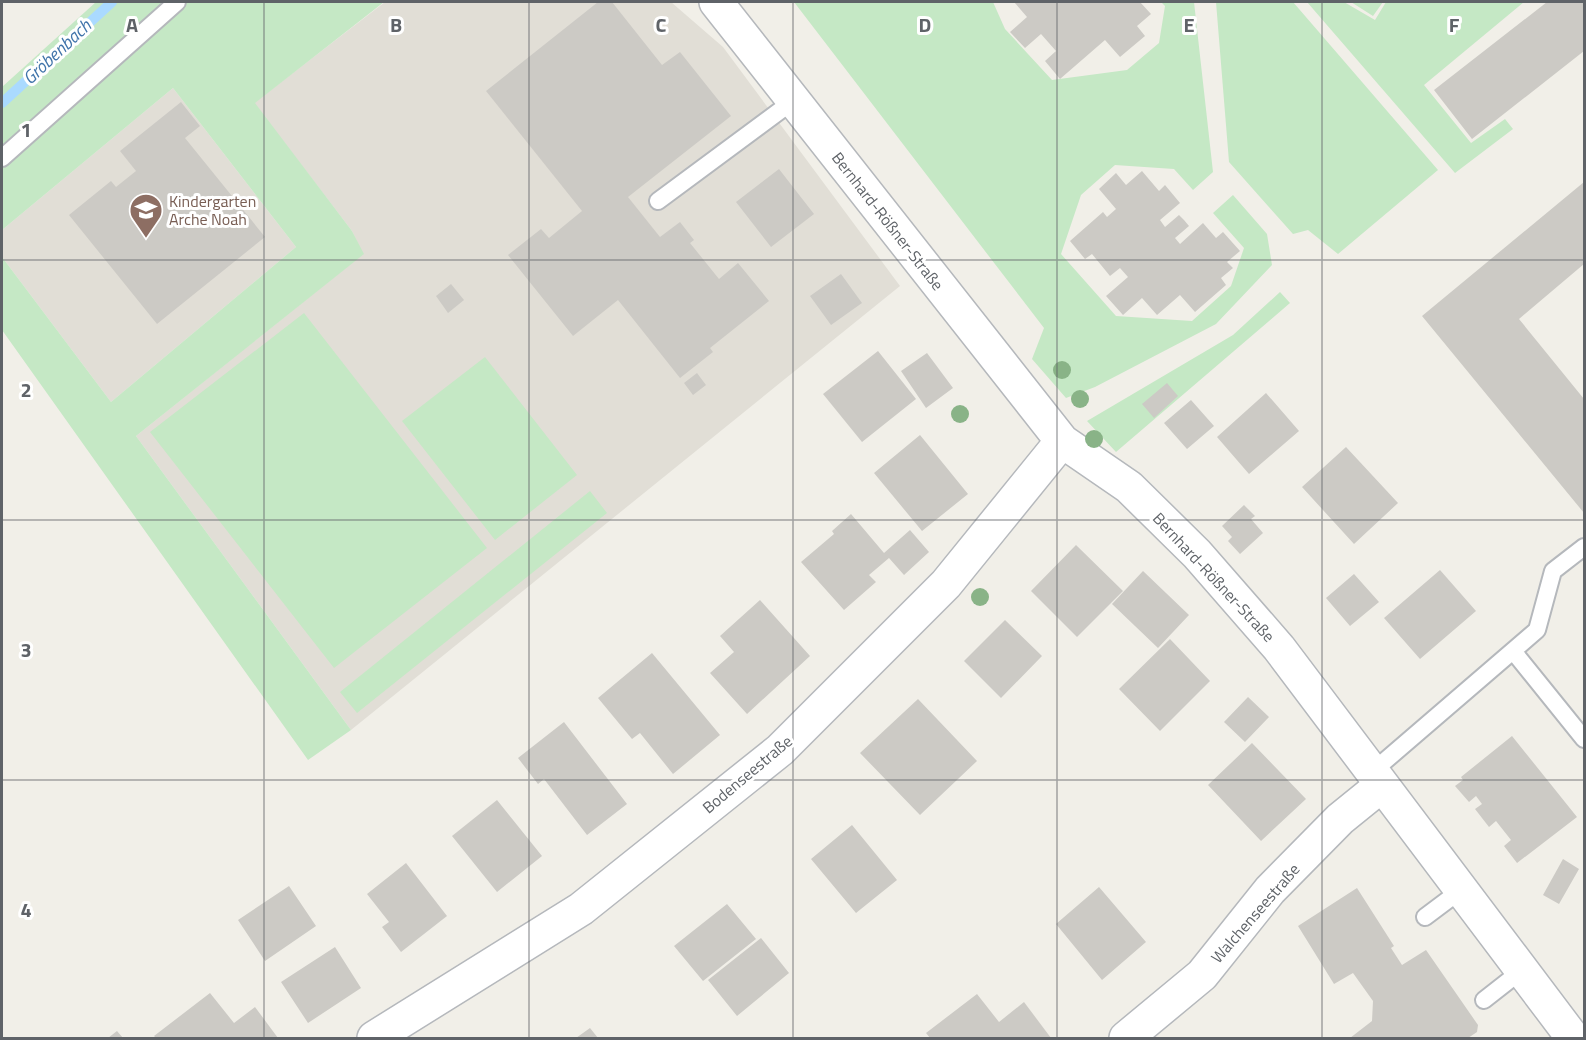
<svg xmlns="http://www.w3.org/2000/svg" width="1586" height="1040" font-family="'Titillium Web',sans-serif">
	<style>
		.education { fill: #e1ded6 }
		.green { fill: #c5e8c5 }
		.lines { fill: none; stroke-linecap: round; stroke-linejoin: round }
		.stream { stroke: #aadaff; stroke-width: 10 }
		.building { fill: #cccac5 }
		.lane-casing { stroke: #b5b8bc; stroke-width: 20 }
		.street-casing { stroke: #b5b8bc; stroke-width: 36 }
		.lane { stroke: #fff; stroke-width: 16 }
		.street { stroke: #fff; stroke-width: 33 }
		.tree { fill: #89b387 }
		.grid { fill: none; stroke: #5f6368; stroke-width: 1.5; stroke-opacity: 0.55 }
		.labels { text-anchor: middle; stroke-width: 6; stroke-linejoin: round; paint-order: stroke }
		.education-label { font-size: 16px; fill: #785e54; stroke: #fff; text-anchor: start }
		.street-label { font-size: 16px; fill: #5f6368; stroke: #fff }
		.water-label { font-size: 18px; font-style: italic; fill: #4174aa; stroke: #fff }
		.grid-label { font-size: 20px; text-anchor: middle; font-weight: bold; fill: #5f6368; stroke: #fff; stroke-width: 6; stroke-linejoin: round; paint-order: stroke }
	</style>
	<rect width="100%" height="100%" fill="#f1efe8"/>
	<path class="education" d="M 385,2 L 671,2 L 723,47 L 900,286 L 351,730 L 136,436 L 363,254 L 352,231 L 254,103 Z
		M 173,88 L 296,247 L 111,402 L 2,257 L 2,230 Z"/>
	<path class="green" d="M 96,2 L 384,2 L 255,103 L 352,231 L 364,254 L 136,436 L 351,730 L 308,760 L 2,330 L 2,257 L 111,402 L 296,247 L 173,88 L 2,230 L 2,87 Z
		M 794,2 L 993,2 L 1005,29 L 1052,80 L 1127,70 L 1159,43 L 1165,6 L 1161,2 L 1194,2 L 1213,172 L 1193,190 L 1174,169 L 1115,165 L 1081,195 L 1061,254 L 1116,316 L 1192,321 L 1231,286 L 1244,248 L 1213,213 L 1233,195 L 1267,234 L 1272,265 L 1216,324 L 1095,387 L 1066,398 L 1032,359 L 1044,328 Z
		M 1216,2 L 1293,2 L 1438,170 L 1338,254 L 1308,230 L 1293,234 L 1229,162 Z
		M 1307,2 L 1344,2 L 1375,20 L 1386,2 L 1524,2 L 1424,85 L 1471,143 L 1505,119 L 1513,129 L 1455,173 Z
		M 1351,2 L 1383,2 L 1373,16 Z
		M 1280,292 L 1290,303 L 1116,452 L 1087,421 L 1233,335 Z
		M 304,313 L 487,548 L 334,668 L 150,432 Z
		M 485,357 L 577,475 L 495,540 L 402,421 Z
		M 590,491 L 607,513 L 357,713 L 340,692 Z"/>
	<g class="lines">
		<path class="stream" d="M 2,103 L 112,2"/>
	</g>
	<path class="building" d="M 598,2 L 612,2 L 662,65 L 680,52 L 731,116 L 628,197 L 660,237 L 680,222 L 694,240 L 690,243 L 719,279 L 738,263 L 769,301 L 710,348 L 713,352 L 680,378 L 618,300 L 573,336 L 508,255 L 541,229 L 549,238 L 582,211 L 486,91 Z
		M 1014,2 L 1140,2 L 1151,14 L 1137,26 L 1145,36 L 1120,57 L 1105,40 L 1060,79 L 1045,61 L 1056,51 L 1041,34 L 1025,48 L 1010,32 L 1027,17 Z
		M 1547,2 L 1584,2 L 1584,51 L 1472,139 L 1434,90 Z
		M 181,102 L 200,126 L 185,138 L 265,237 L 157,324 L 69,215 L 111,181 L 116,187 L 136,171 L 120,151 Z
		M 779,169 L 814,214 L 771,247 L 736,202 Z
		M 1142,171 L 1159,191 L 1165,185 L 1180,203 L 1160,220 L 1165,227 L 1179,215 L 1184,220 L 1189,226 L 1175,238 L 1180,244 L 1203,223 L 1216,238 L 1223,232 L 1240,251 L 1227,262 L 1233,268 L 1221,278 L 1226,285 L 1195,312 L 1180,295 L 1157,315 L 1142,298 L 1123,315 L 1106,296 L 1128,277 L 1120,268 L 1110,276 L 1092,254 L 1085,259 L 1070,241 L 1103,212 L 1107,217 L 1116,209 L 1099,189 L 1116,173 L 1126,185 Z
		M 1584,182 L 1584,264 L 1519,319 L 1584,399 L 1584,513 L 1422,316 Z
		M 841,274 L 862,303 L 831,325 L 810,296 Z
		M 451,284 L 464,300 L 448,313 L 436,296 Z
		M 878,351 L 916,399 L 862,442 L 823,394 Z
		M 927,353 L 953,388 L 926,408 L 901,371 Z
		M 697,373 L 706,385 L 693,395 L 684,383 Z
		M 1167,383 L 1178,396 L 1154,418 L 1142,404 Z
		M 1266,393 L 1299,431 L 1249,474 L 1217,437 Z
		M 1191,400 L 1214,426 L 1187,449 L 1164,423 Z
		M 920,435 L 968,494 L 922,531 L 874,473 Z
		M 1346,447 L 1398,503 L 1354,544 L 1302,487 Z
		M 1244,505 L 1255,516 L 1251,519 L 1263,533 L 1240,554 L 1228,541 L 1232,537 L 1222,526 Z
		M 851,514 L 884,553 L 910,530 L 929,552 L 904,575 L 889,558 L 869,575 L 876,582 L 844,610 L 801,562 L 834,534 L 832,531 Z
		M 1076,545 L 1123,591 L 1077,637 L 1031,591 Z
		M 1440,570 L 1476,611 L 1420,659 L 1384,618 Z
		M 1143,571 L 1189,615 L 1158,648 L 1112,604 Z
		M 1354,574 L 1379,602 L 1350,626 L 1326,598 Z
		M 760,600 L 810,656 L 747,714 L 710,673 L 734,652 L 720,636 Z
		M 1005,620 L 1042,656 L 1001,698 L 964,661 Z
		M 1170,639 L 1210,681 L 1160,731 L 1119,689 Z
		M 652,653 L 720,735 L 673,774 L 640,733 L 632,739 L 598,698 Z
		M 1248,697 L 1269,717 L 1245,742 L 1224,722 Z
		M 918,699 L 977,761 L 920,815 L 860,753 Z
		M 564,722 L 627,804 L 587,835 L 544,779 L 538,784 L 518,758 Z
		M 1512,736 L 1577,817 L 1517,863 L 1504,846 L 1511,840 L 1496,821 L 1489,827 L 1475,809 L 1482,804 L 1476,796 L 1469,802 L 1455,786 L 1463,780 L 1461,777 Z
		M 1252,743 L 1306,799 L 1261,841 L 1208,785 Z
		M 497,800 L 542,856 L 497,892 L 452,836 Z
		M 852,825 L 897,880 L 856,913 L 811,859 Z
		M 1563,859 L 1579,869 L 1559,904 L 1543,895 Z
		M 406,863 L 447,916 L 401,952 L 382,927 L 389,922 L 367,894 Z
		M 289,886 L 316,926 L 265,961 L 238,920 Z
		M 1099,887 L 1146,942 L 1102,980 L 1056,924 Z
		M 1357,888 L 1394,946 L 1391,948 L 1402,965 L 1426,950 L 1478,1025 L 1477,1032 L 1468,1038 L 1350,1038 L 1372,1021 L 1373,1001 L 1353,973 L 1334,984 L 1298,926 Z
		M 727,904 L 756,939 L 703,981 L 674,946 Z
		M 761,938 L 789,973 L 737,1016 L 708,980 Z
		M 335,947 L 361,988 L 308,1023 L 281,982 Z
		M 210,993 L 234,1023 L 255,1007 L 278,1038 L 156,1038 L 154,1036 Z
		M 977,994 L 999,1022 L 1024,1002 L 1051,1038 L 930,1038 L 926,1033 Z
		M 590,1028 L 598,1038 L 576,1038 Z
		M 117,1031 L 123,1038 L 108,1038 Z"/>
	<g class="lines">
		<g class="lane-casing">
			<path id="lane" d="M 2,158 L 177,2
				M 658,201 L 793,101
				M 1513,651 L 1584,739
				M 1372,772 L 1537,630 L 1553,571 L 1584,547
				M 1425,917 L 1461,890
				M 1484,1000 L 1521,971"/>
		</g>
		<g class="street-casing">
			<path id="street" d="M 716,2 L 1062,441 L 1129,487 L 1197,554 L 1279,648 L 1573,1038
				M 374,1038 L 581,909 L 780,750 L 946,584 L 1062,441
				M 1126,1038 L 1202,975 L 1270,890 L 1340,819 L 1382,785"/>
		</g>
		<use href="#lane" class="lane"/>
		<use href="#street" class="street"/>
	</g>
	<g class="tree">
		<circle cx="1062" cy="370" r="9"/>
		<circle cx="1080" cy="399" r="9"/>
		<circle cx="960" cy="414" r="9"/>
		<circle cx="1094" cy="439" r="9"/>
		<circle cx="980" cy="597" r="9"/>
	</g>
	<path class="grid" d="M 264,2 L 264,1038M 529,2 L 529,1038M 793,2 L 793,1038M 1057,2 L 1057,1038M 1322,2 L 1322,1038M 2,260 L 1584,260M 2,520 L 1584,520M 2,780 L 1584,780"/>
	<defs>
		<g id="school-pin" transform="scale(1.725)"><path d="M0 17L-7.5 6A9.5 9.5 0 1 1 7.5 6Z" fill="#8d6e63" stroke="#fff"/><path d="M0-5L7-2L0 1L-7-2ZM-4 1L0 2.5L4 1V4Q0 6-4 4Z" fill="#fff"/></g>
	</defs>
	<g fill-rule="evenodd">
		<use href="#school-pin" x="146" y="210"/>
	</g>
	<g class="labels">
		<g class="education-label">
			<text x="169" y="207">Kindergarten<tspan x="169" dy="18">Arche Noah</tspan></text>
		</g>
		<g class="street-label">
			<text transform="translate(888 221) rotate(52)" y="6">Bernhard-Rößner-Straße</text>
			<text transform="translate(1214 577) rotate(47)" y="6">Bernhard-Rößner-Straße</text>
			<text transform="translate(747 774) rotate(-40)" y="6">Bodenseestraße</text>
			<text transform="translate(1255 913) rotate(-49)" y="6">Walchenseestraße</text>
		</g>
		<g class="water-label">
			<text transform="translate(57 52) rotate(-43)" y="6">Gröbenbach</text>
		</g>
	</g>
	<g class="grid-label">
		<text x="132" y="32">A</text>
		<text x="396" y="32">B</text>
		<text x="661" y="32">C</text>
		<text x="925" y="32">D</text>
		<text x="1189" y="32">E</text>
		<text x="1454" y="32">F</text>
		<text x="26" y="137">1</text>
		<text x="26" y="397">2</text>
		<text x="26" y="657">3</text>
		<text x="26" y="917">4</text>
	</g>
	<rect width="1586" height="1040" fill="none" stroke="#5f6368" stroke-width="6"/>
</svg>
